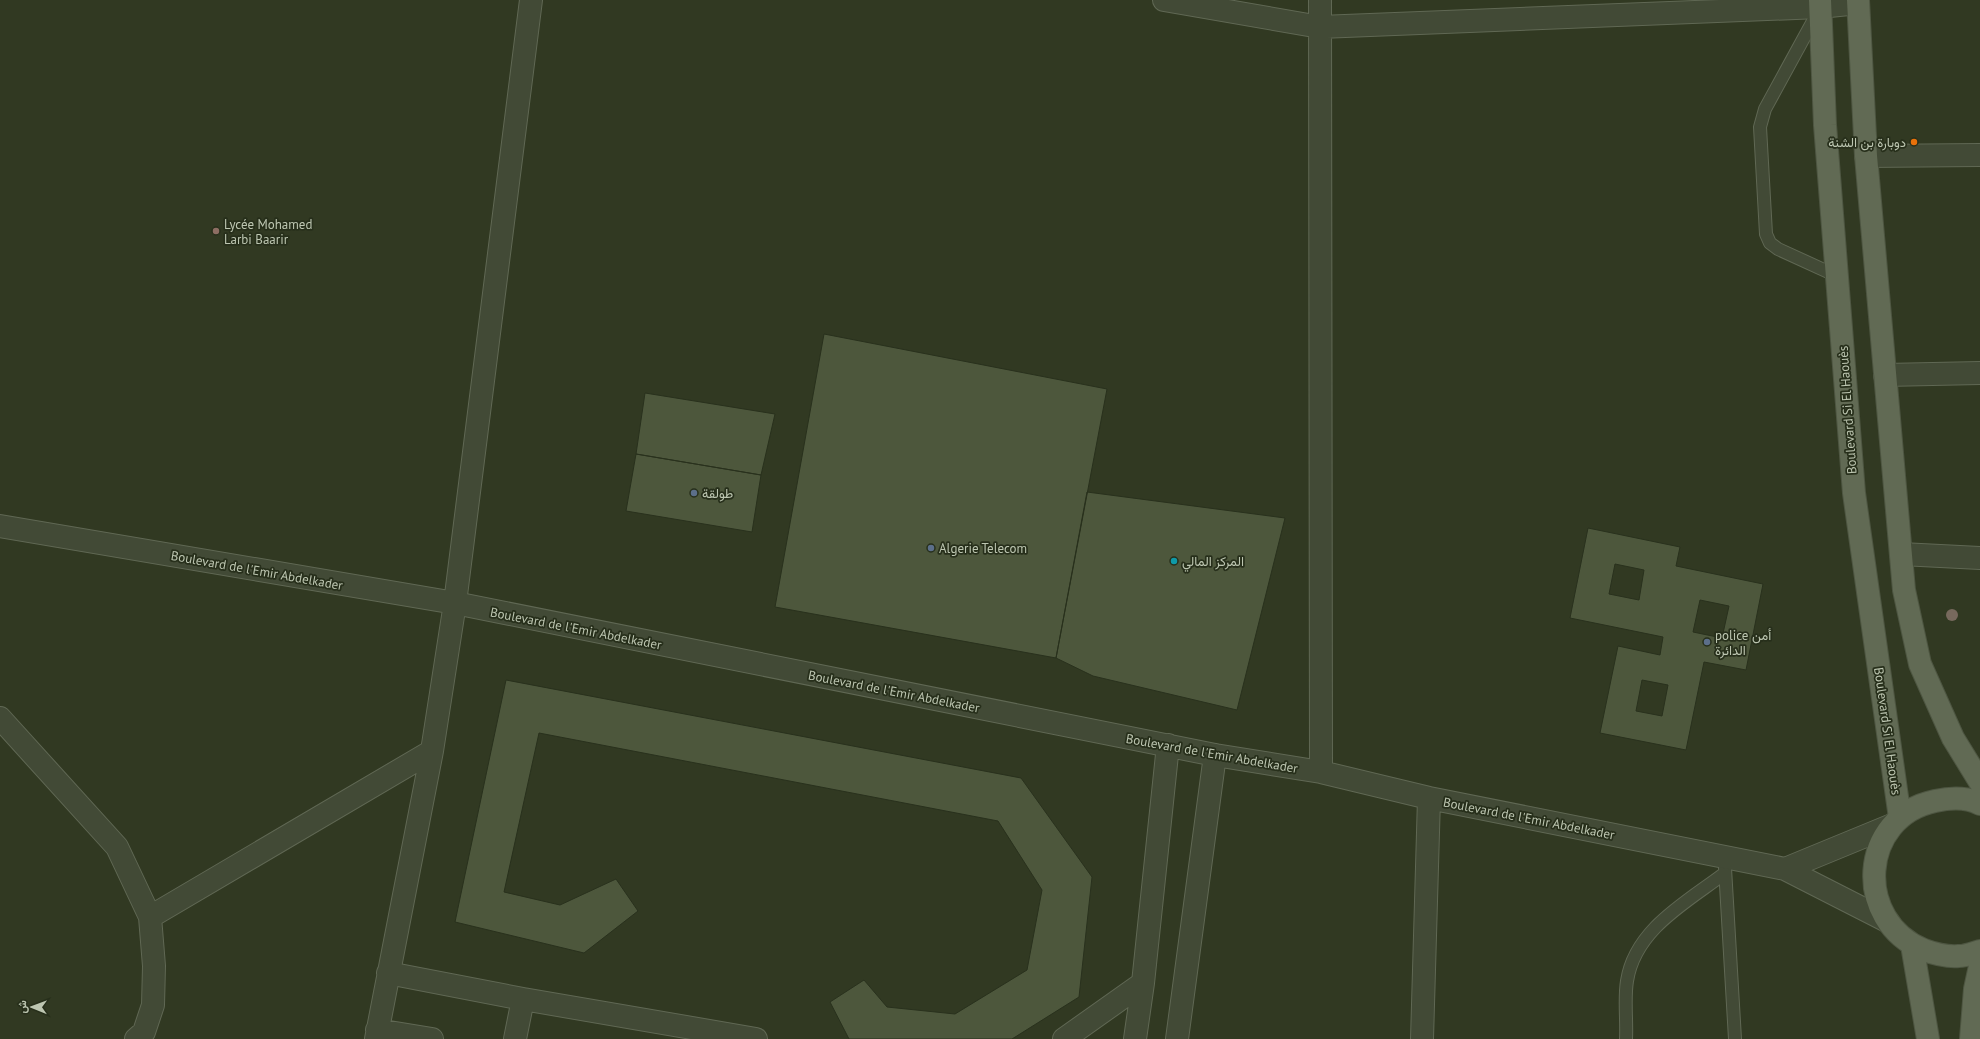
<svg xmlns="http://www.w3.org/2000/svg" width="1980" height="1039" font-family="'PT Sans',Vazirmatn,sans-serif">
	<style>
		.building { fill: #4d573c; stroke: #29311d; fill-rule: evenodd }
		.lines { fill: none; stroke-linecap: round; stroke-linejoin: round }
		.service-casing { stroke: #606854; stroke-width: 14 }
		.minor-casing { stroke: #606854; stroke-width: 24 }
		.primary-casing { stroke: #4e5642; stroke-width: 24 }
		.service { stroke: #424a36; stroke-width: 12 }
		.minor { stroke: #424a36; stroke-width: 22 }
		.primary { stroke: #616a54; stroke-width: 22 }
		.tree { fill: #77695d }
		.food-dot { fill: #e8710a; stroke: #272f1b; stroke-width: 1.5 }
		.education-dot { fill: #8d6e63; stroke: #272f1b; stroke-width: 1.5 }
		.service-dot { fill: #5c6f8a; stroke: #272f1b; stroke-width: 1.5 }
		.culture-dot { fill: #0f9aa8; stroke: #272f1b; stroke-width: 1.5 }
		.labels { text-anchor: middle; stroke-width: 3.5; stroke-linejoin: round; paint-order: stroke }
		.poi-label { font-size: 13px; fill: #bdc6b1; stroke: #272f1b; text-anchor: start }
		.street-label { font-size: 13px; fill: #bdc6b1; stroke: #272f1b }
	</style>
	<rect width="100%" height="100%" fill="#313922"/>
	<path class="building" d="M 824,334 L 1107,389 L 1056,658 L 775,607 Z
		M 645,393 L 775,414 L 761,475 L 636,454 Z
		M 636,454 L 761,475 L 752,532 L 626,511 Z
		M 1087,492 L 1285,518 L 1237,710 L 1093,676 L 1056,658 Z
		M 1588,528 L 1680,547 L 1676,566 L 1763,584 L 1746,670 L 1704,662 L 1686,750 L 1600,733 L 1618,646 L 1660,655 L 1663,637 L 1570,618 ZM 1615,564 L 1644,570 L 1639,600 L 1609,594 ZM 1700,600 L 1729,606 L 1722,638 L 1693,632 ZM 1642,680 L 1668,685 L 1662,716 L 1636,711 Z
		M 506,680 L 1021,778 L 1092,877 L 1079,997 L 1012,1039 L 849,1039 L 830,1002 L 864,980 L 887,1007 L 955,1014 L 1027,970 L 1042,890 L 998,821 L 539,733 L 504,892 L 560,905 L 616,879 L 638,911 L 584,953 L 455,922 Z"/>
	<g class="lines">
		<g class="service-casing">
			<path id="service" d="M 1818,12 L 1765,109 L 1760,127 L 1766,234 L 1770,243 L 1778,249 L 1837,276
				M 1725,868 L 1735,1039
				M 1626,1039 C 1627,1020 1624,999 1627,981 C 1635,929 1687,902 1725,873"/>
		</g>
		<g class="minor-casing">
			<path id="minor" d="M 1164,0 L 1320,27 L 1820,7 L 1858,3
				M 1320,0 L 1321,772
				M 1866,156 L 1980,155
				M 1885,375 L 1980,373
				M 0,526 L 455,603 L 1215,755 L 1321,772 L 1429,798 L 1785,869 L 1887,921
				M 1901,554 L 1980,558
				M 0,718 L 117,847 L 150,917 L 154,966 L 153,1005 L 144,1032 L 136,1039
				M 1785,869 L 1892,825
				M 150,917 L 432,751
				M 388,973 L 523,999 L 756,1039
				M 377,1030 L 432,1039
				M 376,1039 L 432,751 L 455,603 L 531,0
				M 515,1039 L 523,999
				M 1064,1039 L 1143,983
				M 1135,1039 L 1143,983 L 1168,745
				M 1177,1039 L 1215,755
				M 1422,1039 L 1429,798"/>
		</g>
		<g class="primary-casing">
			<path id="primary" d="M 1820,0 L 1825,125 L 1854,493 L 1900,818
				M 1858,0 L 1866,156 L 1904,590 L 1920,664 L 1953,738 L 1980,782
				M 1980,804 C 1967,797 1949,798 1935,801 C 1859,817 1853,921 1924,950 C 1935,954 1947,957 1959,956 C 1966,956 1973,953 1980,951
				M 1912,945 L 1928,1039
				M 1971,1039 L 1975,989 L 1980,966"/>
		</g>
		<use href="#service" class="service"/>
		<use href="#minor" class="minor"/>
		<use href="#primary" class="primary"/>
	</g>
	<circle class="tree" cx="1952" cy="615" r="6"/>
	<circle class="food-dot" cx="1914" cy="142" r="4"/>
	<circle class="education-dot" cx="216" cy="231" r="4"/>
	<g class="service-dot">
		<circle cx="694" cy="493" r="4"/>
		<circle cx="931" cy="548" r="4"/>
		<circle cx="1707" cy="642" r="4"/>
	</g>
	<circle class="culture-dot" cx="1174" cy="561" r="4"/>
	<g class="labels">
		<g class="poi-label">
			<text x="1906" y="147" text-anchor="end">دوبارة بن الشنة</text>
			<text x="224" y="229">Lycée Mohamed<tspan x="224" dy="15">Larbi Baarir</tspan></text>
			<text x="702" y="498">طولقة</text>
			<text x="939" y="553">Algerie Telecom</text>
			<text x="1182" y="566">المركز المالي</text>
			<text x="1715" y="640">police أمن<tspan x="1715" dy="15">الدائرة</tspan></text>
		</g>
		<g class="street-label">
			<text transform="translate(1847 410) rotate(-94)" y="5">Boulevard Si El Haouès</text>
			<text transform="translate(257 570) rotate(10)" y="5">Boulevard de l'Emir Abdelkader</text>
			<text transform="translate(576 628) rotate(11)" y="5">Boulevard de l'Emir Abdelkader</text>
			<text transform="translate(894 691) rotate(11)" y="5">Boulevard de l'Emir Abdelkader</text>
			<text transform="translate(1888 731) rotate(82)" y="5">Boulevard Si El Haouès</text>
			<text transform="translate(1212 753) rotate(10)" y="5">Boulevard de l'Emir Abdelkader</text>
			<text transform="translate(1529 818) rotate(11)" y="5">Boulevard de l'Emir Abdelkader</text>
		</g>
	</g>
	<g transform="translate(32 1007) rotate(271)" stroke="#272f1b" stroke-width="3" paint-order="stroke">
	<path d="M0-3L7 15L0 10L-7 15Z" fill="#bdc6b1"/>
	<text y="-6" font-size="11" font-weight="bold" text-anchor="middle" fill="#bdc6b1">ش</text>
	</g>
</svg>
